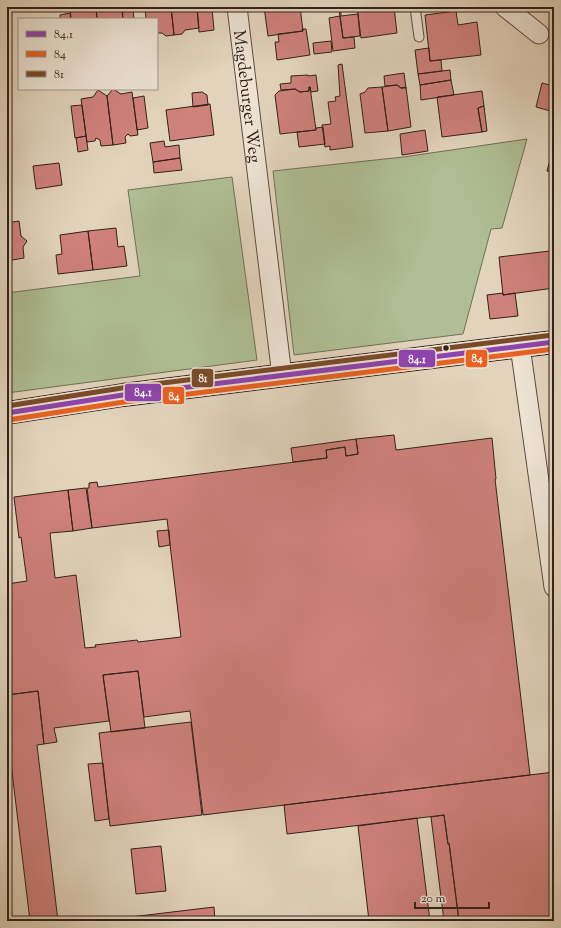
<svg xmlns="http://www.w3.org/2000/svg" width="561" height="928" font-family="'Sorts Mill Goudy',serif">
	<style>
		.green { fill: #afbe94; stroke: #717056 }
		.building { fill: #cf817c; stroke: #332119 }
		.lines { fill: none; stroke-linecap: round; stroke-linejoin: round }
		.lane-casing { stroke: #5f4e42; stroke-width: 11 }
		.street-casing { stroke: #5f4e42; stroke-width: 21 }
		.secondary-casing { stroke: #332119; stroke-width: 24 }
		.lane { stroke: #ece3d3; stroke-width: 9 }
		.street { stroke: #ece3d3; stroke-width: 19 }
		.secondary { stroke: #ece3d3; stroke-width: 22 }
		.bus-1-casing { stroke: #ece3d3; stroke-width: 8 }
		.bus-2-casing { stroke: #ece3d3; stroke-width: 8 }
		.bus-3-casing { stroke: #ece3d3; stroke-width: 8 }
		.bus-1 { stroke: #8e44ad; stroke-width: 5 }
		.bus-2 { stroke: #e86222; stroke-width: 5 }
		.bus-3 { stroke: #7a4b2a; stroke-width: 5 }
		.bus-dot { fill: #332119; stroke: #ece3d3; stroke-width: 1.5 }
		.labels { text-anchor: middle; stroke-width: 3.5; stroke-linejoin: round; paint-order: stroke }
		.street-label { font-size: 17px; fill: #332119; stroke: #ece3d3 }
		.line-badge { stroke: #ece3d3; stroke-width: 1.5 }
		.badge-label { font-size: 11px; text-anchor: middle; font-weight: bold; fill: #fff }
	</style>
	<rect width="100%" height="100%" fill="#e2d4bc"/>
	<filter id="stains"><feTurbulence type="fractalNoise" baseFrequency=".005" numOctaves="4"/><feColorMatrix values="0 0 0 0 .2 0 0 0 0 .09 0 0 0 0 .02 0 0 0 .5 -.17"/></filter>
	<radialGradient id="worn" r=".72"><stop offset=".6" stop-color="#630" stop-opacity="0"/><stop offset="1" stop-color="#630" stop-opacity=".3"/></radialGradient>
	<path class="green" d="M 527,139 L 502,228 L 491,229 L 463,334 L 294,355 L 273,171 L 403,157 Z
		M 232,177 L 257,360 L 7,393 L 7,293 L 140,276 L 128,190 Z"/>
	<path class="building" d="M 70,7 L 96,7 L 97,19 L 71,19 Z
		M 96,7 L 122,7 L 123,19 L 97,19 Z
		M 122,7 L 133,7 L 133,10 L 122,12 Z
		M 145,7 L 171,7 L 174,35 L 166,36 L 162,33 L 157,33 L 157,19 L 146,19 Z
		M 171,7 L 197,7 L 199,28 L 185,30 L 182,34 L 174,35 Z
		M 264,7 L 300,7 L 303,31 L 268,36 Z
		M 357,7 L 394,7 L 397,33 L 361,38 Z
		M 212,8 L 214,30 L 199,32 L 197,10 Z
		M 133,10 L 134,19 L 123,19 L 122,12 Z
		M 339,10 L 341,10 L 341,16 L 358,14 L 360,36 L 343,38 Z
		M 456,11 L 458,25 L 477,22 L 481,55 L 430,61 L 425,15 Z
		M 70,13 L 71,19 L 60,19 L 60,15 Z
		M 340,16 L 343,38 L 354,37 L 355,48 L 333,51 L 329,18 Z
		M 302,29 L 306,29 L 310,55 L 277,60 L 275,42 L 279,42 L 278,34 L 303,31 Z
		M 331,41 L 332,52 L 314,54 L 313,43 Z
		M 429,48 L 430,61 L 441,60 L 442,71 L 418,74 L 415,50 Z
		M 342,64 L 353,147 L 330,150 L 330,146 L 325,147 L 322,125 L 331,124 L 328,102 L 336,101 L 335,97 L 340,96 L 338,65 Z
		M 450,70 L 451,80 L 420,85 L 418,74 Z
		M 404,73 L 406,88 L 401,88 L 397,85 L 385,86 L 384,76 Z
		M 308,75 L 308,76 L 316,75 L 318,91 L 311,92 L 310,87 L 309,87 L 309,91 L 300,92 L 295,89 L 281,90 L 280,84 L 291,83 L 291,76 Z
		M 451,80 L 454,95 L 421,100 L 420,85 Z
		M 542,83 L 554,86 L 554,112 L 536,107 Z
		M 397,85 L 401,88 L 406,87 L 411,127 L 388,131 L 382,87 Z
		M 309,87 L 310,87 L 316,130 L 280,134 L 275,95 L 279,91 L 295,89 L 300,92 L 309,91 Z
		M 382,87 L 388,131 L 365,133 L 360,94 L 365,92 L 368,88 Z
		M 113,89 L 121,94 L 132,92 L 138,135 L 130,136 L 128,134 L 125,137 L 126,143 L 113,145 L 107,96 Z
		M 98,90 L 107,96 L 113,145 L 101,146 L 100,140 L 96,138 L 95,141 L 87,142 L 81,99 L 93,97 Z
		M 482,91 L 484,106 L 478,108 L 482,132 L 442,137 L 437,97 Z
		M 202,92 L 207,95 L 208,105 L 193,107 L 192,93 Z
		M 144,96 L 148,128 L 137,130 L 133,98 Z
		M 210,104 L 214,135 L 170,141 L 166,110 Z
		M 82,105 L 86,136 L 75,138 L 71,106 Z
		M 484,106 L 487,131 L 482,132 L 478,108 Z
		M 323,127 L 325,144 L 299,147 L 297,132 L 316,130 L 316,128 Z
		M 425,130 L 428,151 L 402,155 L 400,134 Z
		M 86,136 L 88,150 L 78,152 L 76,138 Z
		M 164,141 L 165,147 L 179,145 L 180,158 L 153,162 L 150,143 Z
		M 551,156 L 554,157 L 554,173 L 547,171 Z
		M 180,158 L 182,170 L 154,173 L 153,162 Z
		M 59,163 L 62,185 L 36,189 L 33,166 Z
		M 19,221 L 21,236 L 27,241 L 23,247 L 24,258 L 7,261 L 7,223 Z
		M 116,228 L 118,247 L 124,246 L 127,266 L 93,270 L 88,231 Z
		M 88,231 L 93,270 L 58,274 L 56,255 L 62,254 L 60,235 Z
		M 550,251 L 551,261 L 554,261 L 554,288 L 503,295 L 499,257 Z
		M 503,293 L 503,295 L 515,293 L 518,316 L 490,319 L 487,295 Z
		M 394,435 L 396,450 L 492,438 L 496,479 L 495,479 L 530,775 L 203,815 L 190,711 L 144,717 L 138,671 L 103,675 L 109,721 L 54,728 L 57,742 L 44,744 L 38,691 L 7,695 L 7,584 L 27,581 L 21,537 L 19,538 L 14,497 L 68,490 L 73,531 L 50,533 L 55,578 L 76,575 L 85,648 L 96,647 L 95,645 L 137,640 L 138,642 L 181,637 L 167,519 L 92,528 L 87,488 L 89,488 L 89,483 L 97,482 L 98,487 L 327,458 L 326,450 L 345,447 L 346,456 L 358,454 L 356,439 Z
		M 356,439 L 358,454 L 346,456 L 345,447 L 326,450 L 327,458 L 293,462 L 291,448 Z
		M 86,488 L 92,528 L 73,531 L 68,490 Z
		M 169,530 L 170,545 L 159,547 L 157,531 Z
		M 138,671 L 145,728 L 111,732 L 103,675 Z
		M 38,691 L 44,744 L 37,745 L 58,921 L 30,921 L 7,730 L 7,695 Z
		M 191,722 L 202,815 L 110,826 L 99,733 Z
		M 103,763 L 109,819 L 95,821 L 88,764 Z
		M 554,772 L 554,921 L 459,921 L 449,843 L 448,844 L 444,815 L 287,834 L 284,805 Z
		M 444,815 L 448,844 L 449,843 L 459,921 L 444,921 L 431,817 Z
		M 417,818 L 430,921 L 369,921 L 358,826 Z
		M 161,846 L 166,891 L 136,894 L 131,849 Z
		M 214,907 L 215,921 L 97,921 Z"/>
	<g class="lines">
		<g class="lane-casing">
			<path id="lane" d="M 415,7 L 419,37"/>
		</g>
		<g class="street-casing">
			<g id="street">
				<path id="s1" d="M 237,7 L 282,376"/>
				<path d="M 505,7 L 539,34"/>
				<path d="M 520,346 L 554,587"/>
			</g>
		</g>
		<g class="secondary-casing">
			<path id="secondary" d="M 7,413 L 123,395 L 554,342"/>
		</g>
		<use href="#lane" class="lane"/>
		<use href="#street" class="street"/>
		<use href="#secondary" class="secondary"/>
		<g class="bus-1-casing">
			<path id="bus-1" d="M 7,413 L 123,395 L 554,342"/>
		</g>
		<g class="bus-2-casing">
			<path id="bus-2" d="M 8,420 L 124,402 L 554,349"/>
		</g>
		<g class="bus-3-casing">
			<path id="bus-3" d="M 7,406 L 122,388 L 553,335"/>
		</g>
		<use href="#bus-1" class="bus-1"/>
		<use href="#bus-2" class="bus-2"/>
		<use href="#bus-3" class="bus-3"/>
	</g>
	<circle class="bus-dot" cx="446" cy="348" r="3.5"/>
	<g class="labels">
		<g class="street-label">
			<text dy="6" stroke="none"><textPath href="#s1" startOffset="90">Magdeburger Weg</textPath></text>
		</g>
	</g>
	<g class="line-badge">
		<rect x="465" y="349" width="23" height="19" rx="4" fill="#e86222"/>
		<rect x="398" y="349" width="38" height="19" rx="4" fill="#8e44ad"/>
		<rect x="191" y="368" width="23" height="20" rx="4" fill="#7a4b2a"/>
		<rect x="124" y="383" width="38" height="19" rx="4" fill="#8e44ad"/>
		<rect x="162" y="386" width="23" height="19" rx="4" fill="#e86222"/>
	</g>
	<g class="badge-label">
		<text x="477" y="362">84</text>
		<text x="417" y="363">84.1</text>
		<text x="203" y="382">81</text>
		<text x="143" y="396">84.1</text>
		<text x="174" y="400">84</text>
	</g>
	<rect width="561" height="928" fill="none" stroke="#e2d4bc" stroke-width="24"/>
	<rect x="8" y="8" width="545" height="912" fill="none" stroke="#332119" stroke-width="2"/>
	<rect x="12" y="12" width="537" height="904" fill="none" stroke="#332119"/>
	<rect x="18" y="18" width="140" height="72" fill="#ece3d3" stroke="#a29589"/>
	<rect x="26" y="31" width="20" height="6" fill="#8e44ad" stroke="#a29589"/>
	<text x="54" y="38" font-size="12" fill="#332119">84.1</text>
	<rect x="26" y="51" width="20" height="6" fill="#e86222" stroke="#a29589"/>
	<text x="54" y="58" font-size="12" fill="#332119">84</text>
	<rect x="26" y="71" width="20" height="6" fill="#7a4b2a" stroke="#a29589"/>
	<text x="54" y="78" font-size="12" fill="#332119">81</text>
	<path d="M415 902v6h74v-6" fill="none" stroke="#332119" stroke-width="2"/>
	<text x="421" y="902" font-size="12" fill="#332119" stroke="#ece3d3" stroke-width="3" paint-order="stroke">20 m</text>
	<rect width="100%" height="100%" filter="url(#stains)"/>
	<rect width="100%" height="100%" fill="url(#worn)"/>
</svg>
